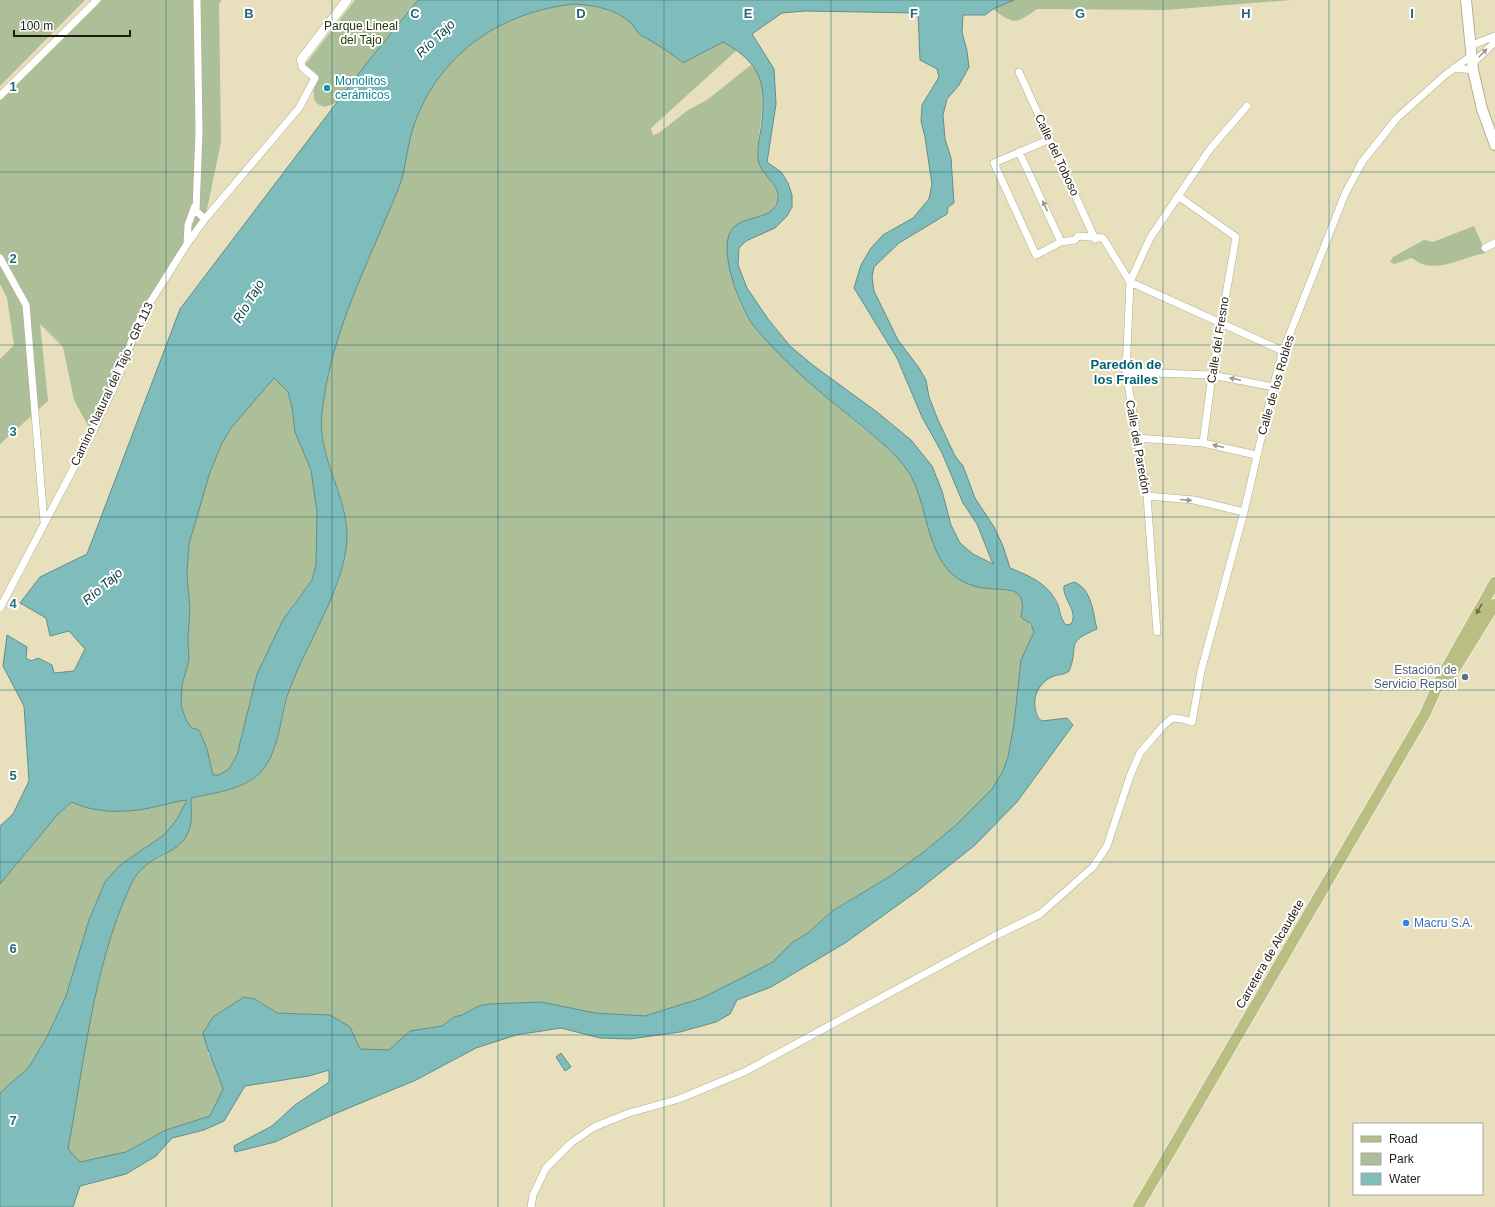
<svg xmlns="http://www.w3.org/2000/svg" width="1495" height="1207" font-family="Helvetica,sans-serif">
	<style>
		.green { fill: #acbf98 }
		.water { fill: #7fbdbd; stroke: #628d89; fill-rule: evenodd }
		.lines { fill: none; stroke-linecap: round; stroke-linejoin: round }
		.minor-casing { stroke: #b5ad8c; stroke-width: 8 }
		.tertiary-casing { stroke: #b5ad8c; stroke-width: 10 }
		.secondary-casing { stroke: #b5ad8c; stroke-width: 12 }
		.primary-casing { stroke: #fff; stroke-width: 12 }
		.minor { stroke: #fff; stroke-width: 7 }
		.tertiary { stroke: #fff; stroke-width: 9 }
		.secondary { stroke: #fff; stroke-width: 10 }
		.primary { stroke: #bbbe82; stroke-width: 11 }
		.oneway { fill: #9b9993 }
		.oneway2 { fill: #6e6e49 }
		.grid { fill: none; stroke: #226a77; stroke-width: 1; stroke-opacity: 0.55 }
		.culture-dot { fill: #0f9aa8; stroke: #fff; stroke-width: 1.5 }
		.service-dot { fill: #5c6f8a; stroke: #fff; stroke-width: 1.5 }
		.shop-dot { fill: #3f7fe0; stroke: #fff; stroke-width: 1.5 }
		.labels { text-anchor: middle; stroke-width: 4; stroke-linejoin: round; paint-order: stroke }
		.park-label { font-size: 12px; fill: #243605; stroke: #fff }
		.culture-label { font-size: 12px; fill: #0d838f; stroke: #fff; text-anchor: start }
		.street-label { font-size: 12px; fill: #201d10; stroke: #fff }
		.service-label { font-size: 12px; fill: #4e5e75; stroke: #fff; text-anchor: end }
		.shop-label { font-size: 12px; fill: #366cbe; stroke: #fff; text-anchor: start }
		.water-label { font-size: 13px; font-style: italic; fill: #034141; stroke: #fff }
		.neighbourhood-label { font-size: 13px; font-weight: bold; fill: #006371; stroke: #fff }
		.grid-label { font-size: 13px; text-anchor: middle; font-weight: bold; fill: #226a77; stroke: #fff; stroke-width: 4; stroke-linejoin: round; paint-order: stroke }
	</style>
	<rect width="100%" height="100%" fill="#e8e0bd"/>
	<path class="green" d="M 0,0 L 85,0 L 0,86 Z
		M 95,0 L 222,0 L 219,4 L 221,142 L 205,219 L 141,317 L 92,433 L 74,400 L 63,347 L 40,324 L 48,401 L 0,444 L 0,359 L 14,345 L 7,298 L 0,284 L 0,98 Z
		M 355,0 L 418,0 L 338,102 L 325,107 C 309,102 316,97 313,85 C 311,79 305,74 301,70 Z
		M 1014,0 L 1292,0 L 1166,10 L 1037,9 C 1016,24 1014,25 993,9 Z
		M 575,4 C 594,5 615,9 630,22 C 634,26 637,33 642,36 C 657,44 669,51 683,63 L 723,42 L 737,50 L 651,128 L 653,135 L 659,133 L 688,110 L 707,100 L 751,65 L 761,77 L 763,104 L 757,151 L 760,166 L 777,190 L 778,200 L 773,209 L 768,213 L 735,226 C 724,248 727,254 732,278 C 735,290 739,304 746,315 C 755,330 769,343 781,355 C 805,378 828,399 853,420 C 870,434 889,447 903,464 C 929,496 923,544 952,573 C 972,594 1011,583 1021,597 C 1025,603 1023,613 1027,620 C 1029,625 1033,626 1034,632 L 1021,660 L 1014,724 L 1008,757 L 1003,771 L 992,789 L 956,825 L 925,851 L 889,877 L 831,911 L 808,933 L 789,947 L 773,962 L 702,998 L 645,1016 L 595,1013 L 541,1002 L 490,1004 L 479,1006 L 462,1015 L 454,1017 L 442,1026 L 410,1031 L 389,1050 L 360,1049 L 350,1027 L 330,1015 L 277,1013 L 255,999 L 208,1053 L 217,1069 L 223,1089 L 210,1116 L 166,1130 L 126,1152 L 80,1162 L 68,1149 C 84,1064 93,969 129,889 C 132,882 136,874 142,869 C 147,864 154,861 160,858 C 186,844 193,827 191,798 C 209,794 247,789 259,774 C 279,749 282,712 292,683 C 304,649 318,616 331,583 C 337,567 347,549 347,532 C 345,491 317,455 322,413 C 324,394 327,374 331,355 C 344,305 369,258 389,210 C 402,182 404,150 415,121 C 441,52 503,11 575,4 Z
		M 1474,226 L 1486,253 C 1466,256 1442,271 1422,264 C 1418,263 1415,259 1411,258 L 1395,264 L 1390,262 L 1393,257 L 1424,240 L 1433,242 Z
		M 274,378 L 288,392 L 292,407 L 295,432 L 311,470 L 317,512 L 316,565 L 312,580 L 294,604 L 257,674 L 237,755 L 229,769 L 219,775 L 213,775 L 207,749 L 186,720 L 181,705 L 182,685 L 189,660 L 188,639 L 190,608 L 187,575 L 189,544 L 210,472 L 222,443 L 231,428 Z
		M 187,799 L 177,819 L 165,834 L 119,866 L 105,882 L 89,920 L 66,996 L 47,1037 L 29,1067 L 0,1093 L 0,884 L 58,814 L 73,802 L 79,805 L 140,810 Z"/>
	<path class="water" d="M 418,0 L 1014,0 L 993,9 L 985,15 L 963,15 L 962,32 L 967,51 L 969,67 L 959,85 L 947,99 L 943,115 L 945,139 L 951,158 L 954,203 L 948,207 L 947,214 L 899,243 L 874,267 L 872,277 L 874,291 L 898,340 L 919,368 L 926,380 L 929,397 L 938,420 L 955,456 L 963,466 L 975,498 L 994,527 L 1003,546 L 1010,568 C 1030,576 1049,584 1058,605 C 1060,612 1061,620 1066,625 L 1071,624 C 1079,611 1062,599 1064,586 L 1074,582 C 1092,589 1093,613 1097,629 C 1063,643 1080,646 1069,671 C 1064,675 1059,674 1054,676 C 1041,681 1033,694 1035,707 C 1036,713 1037,718 1042,721 L 1067,718 L 1073,725 L 1017,802 L 975,845 L 916,892 L 845,943 L 771,987 L 737,1000 L 730,1014 L 716,1022 L 680,1032 L 630,1039 L 600,1038 L 561,1028 L 516,1035 L 476,1048 L 416,1080 L 332,1115 L 275,1142 L 235,1152 L 234,1146 L 272,1126 L 295,1105 L 329,1082 L 329,1070 L 309,1076 L 245,1086 L 224,1121 L 204,1130 L 172,1138 L 156,1156 L 126,1174 L 80,1186 L 73,1207 L 0,1207 L 0,1093 L 29,1067 L 47,1037 L 66,996 L 89,920 L 105,882 L 119,866 L 165,834 L 177,819 L 187,800 C 176,801 165,805 154,807 C 129,813 96,814 72,802 L 58,814 L 0,884 L 0,826 L 13,814 L 29,781 L 24,706 L 3,666 L 7,635 L 27,647 L 26,658 L 31,661 L 38,658 L 52,665 L 54,673 L 74,671 L 85,649 L 69,631 L 50,636 L 46,618 L 20,603 L 40,577 L 87,554 L 180,309 L 366,64 ZM 575,4 C 594,5 615,9 630,22 C 634,26 637,33 642,36 C 657,44 670,52 683,63 L 723,42 C 763,64 767,86 761,129 C 759,141 756,151 759,163 C 763,177 783,186 777,203 C 771,219 747,216 735,226 C 714,242 740,309 753,325 C 779,357 811,385 842,410 C 862,427 885,443 902,463 C 929,495 922,545 952,574 C 961,582 972,586 983,588 C 1006,591 1028,584 1021,617 L 1031,624 L 1034,632 L 1021,660 L 1014,724 L 1008,757 L 1003,771 L 992,789 L 956,825 L 925,851 L 889,877 L 832,911 L 808,933 L 793,942 L 773,962 L 702,998 L 645,1016 L 595,1013 L 541,1002 L 490,1004 L 479,1006 L 462,1015 L 454,1017 L 442,1026 L 410,1031 L 389,1050 L 360,1049 L 350,1027 L 330,1015 L 277,1013 L 255,999 L 244,997 L 213,1017 L 203,1033 C 208,1053 217,1070 223,1089 L 210,1116 L 166,1130 L 126,1152 L 80,1162 L 68,1149 C 84,1065 93,968 129,889 C 132,882 136,874 142,869 C 159,852 185,853 191,823 C 192,815 191,806 191,798 C 213,793 242,790 259,774 C 278,755 280,721 287,697 C 303,647 349,583 347,532 C 345,492 317,455 322,413 C 330,339 361,278 389,211 C 394,199 400,187 403,174 C 407,157 409,138 415,122 C 441,52 503,11 575,4 ZM 805,11 L 918,13 L 920,60 L 937,69 L 939,77 L 922,105 L 921,121 L 925,137 L 930,171 L 932,184 L 929,199 L 913,218 L 883,235 L 871,248 L 861,265 L 854,288 L 897,358 L 922,417 L 942,453 L 963,503 L 977,524 L 993,564 L 973,554 L 960,543 L 951,525 L 942,491 L 932,466 L 911,440 L 877,412 L 814,366 L 790,346 L 768,319 L 747,288 L 738,265 L 739,248 L 746,241 L 775,228 L 787,216 L 792,207 L 792,195 L 788,183 L 781,172 L 767,162 L 776,104 L 774,69 L 752,34 L 782,13 ZM 274,378 L 288,392 L 292,407 L 295,432 L 311,470 L 317,512 L 316,565 L 312,580 L 283,620 L 257,674 L 237,755 L 229,769 L 219,775 L 213,775 L 207,749 L 199,730 L 192,728 L 186,720 L 181,705 L 182,685 L 189,660 L 188,639 L 190,608 L 187,575 L 189,544 L 210,472 L 222,443 L 231,428 Z
		M 561,1053 L 571,1067 L 565,1071 L 556,1057 Z"/>
	<g class="lines">
		<g class="minor-casing">
			<path id="minor" d="M 197,0 L 199,131 L 196,211 L 205,219
				M 1470,46 L 1495,36
				M 1472,64 L 1495,42
				M 1454,68 L 1473,70
				M 1019,72 L 1095,239
				M 0,96 L 97,0
				M 1050,139 L 994,163 L 1036,255 L 1061,242 L 1075,240 L 1078,236 L 1103,238 L 1130,282
				M 1019,152 L 1061,242
				M 1178,196 L 1236,237 L 1212,375 L 1203,443
				M 187,244 L 188,225 L 195,206
				M 1485,248 L 1495,243
				M 0,258 L 26,305 L 44,522
				M 1130,282 L 1283,351
				M 1126,372 L 1212,375 L 1273,387
				M 1137,438 L 1203,443 L 1256,455
				M 1147,496 L 1194,500 L 1244,512
				M 0,608 L 92,433 L 114,387 L 141,317 L 187,244 L 205,219 L 299,108 L 315,78 L 302,67 L 301,60
				M 1157,632 L 1147,496 L 1126,372 L 1130,282 L 1150,238 L 1210,149 L 1247,106
				M 531,1207 L 533,1195 L 546,1168 L 571,1143 L 594,1127 L 629,1113 L 679,1099 L 744,1072 L 993,937 L 1040,914 L 1093,867 L 1107,846 L 1130,776 L 1140,753 L 1163,726 L 1172,718 L 1182,719 L 1192,722 L 1201,671 L 1244,512 L 1273,387 L 1283,351 L 1345,194 L 1362,162 L 1397,118 L 1445,75 L 1471,56"/>
		</g>
		<g class="tertiary-casing">
			<path id="tertiary" d="M 301,60 L 347,0"/>
		</g>
		<g class="secondary-casing">
			<path id="secondary" d="M 1466,0 L 1473,70 L 1482,109 L 1495,145"/>
		</g>
		<g class="primary-casing">
			<path id="primary" d="M 1448,680 L 1495,604
				M 1138,1207 L 1425,714 L 1443,674 L 1495,582"/>
		</g>
		<use href="#minor" class="minor"/>
		<use href="#tertiary" class="tertiary"/>
		<use href="#secondary" class="secondary"/>
		<use href="#primary" class="primary"/>
	</g>
	<defs><path id="oneway-solid" d="M-6-.8H1V-3.2L6.5 0L1 3.2V.8H-6Z"/></defs>
	<g class="oneway">
		<use href="#oneway-solid" transform="translate(1483 53) rotate(-46)"/>
		<use href="#oneway-solid" transform="translate(1045 206) rotate(-115)"/>
		<use href="#oneway-solid" transform="translate(1235 379) rotate(-168)"/>
		<use href="#oneway-solid" transform="translate(1218 446) rotate(-167)"/>
		<use href="#oneway-solid" transform="translate(1186 500) rotate(5)"/>
	</g>
	<use class="oneway2" href="#oneway-solid" transform="translate(1479 609) rotate(119)"/>
	<path class="grid" d="M 166,0 L 166,1207M 332,0 L 332,1207M 498,0 L 498,1207M 664,0 L 664,1207M 831,0 L 831,1207M 997,0 L 997,1207M 1163,0 L 1163,1207M 1329,0 L 1329,1207M 0,172 L 1495,172M 0,345 L 1495,345M 0,517 L 1495,517M 0,690 L 1495,690M 0,862 L 1495,862M 0,1035 L 1495,1035"/>
	<circle class="culture-dot" cx="327" cy="88" r="4"/>
	<circle class="service-dot" cx="1465" cy="677" r="4"/>
	<circle class="shop-dot" cx="1406" cy="923" r="4"/>
	<g class="labels">
		<g class="park-label">
			<text x="361" y="30">Parque Lineal<tspan x="361" dy="14">del Tajo</tspan></text>
		</g>
		<g class="culture-label">
			<text x="335" y="85">Monolitos<tspan x="335" dy="14">cerámicos</tspan></text>
		</g>
		<g class="street-label">
			<text transform="translate(1057 155) rotate(65)" y="4">Calle del Toboso</text>
			<text transform="translate(1218 340) rotate(-81)" y="4">Calle del Fresno</text>
			<text transform="translate(112 384) rotate(-65)" y="4">Camino Natural del Tajo - GR 113</text>
			<text transform="translate(1276 385) rotate(-74)" y="4">Calle de los Robles</text>
			<text transform="translate(1138 447) rotate(80)" y="4">Calle del Paredón</text>
			<text transform="translate(1270 954) rotate(-60)" y="4">Carretera de Alcaudete</text>
		</g>
		<g class="service-label">
			<text x="1457" y="674">Estación de<tspan x="1457" dy="14">Servicio Repsol</tspan></text>
		</g>
		<g class="shop-label">
			<text x="1414" y="927">Macru S.A.</text>
		</g>
		<g class="water-label">
			<text transform="translate(435 38) rotate(-44)" y="5">Río Tajo</text>
			<text transform="translate(248 301) rotate(-59)" y="5">Río Tajo</text>
			<text transform="translate(102 586) rotate(-41)" y="5">Río Tajo</text>
		</g>
		<g class="neighbourhood-label">
			<text x="1126" y="369">Paredón de<tspan x="1126" dy="15">los Frailes</tspan></text>
		</g>
	</g>
	<g class="grid-label">
		<text x="249" y="18">B</text>
		<text x="415" y="18">C</text>
		<text x="581" y="18">D</text>
		<text x="748" y="18">E</text>
		<text x="914" y="18">F</text>
		<text x="1080" y="18">G</text>
		<text x="1246" y="18">H</text>
		<text x="1412" y="18">I</text>
		<text x="13" y="91">1</text>
		<text x="13" y="263">2</text>
		<text x="13" y="436">3</text>
		<text x="13" y="608">4</text>
		<text x="13" y="780">5</text>
		<text x="13" y="953">6</text>
		<text x="13" y="1125">7</text>
	</g>
	<rect x="1353" y="1123" width="130" height="72" fill="#ffffff" stroke="#a6a59f"/>
	<rect x="1361" y="1136" width="20" height="6" fill="#bbbe82" stroke="#a6a59f"/>
	<text x="1389" y="1143" font-size="12" fill="#201d10">Road</text>
	<rect x="1361" y="1153" width="20" height="12" fill="#acbf98" stroke="#a6a59f"/>
	<text x="1389" y="1163" font-size="12" fill="#201d10">Park</text>
	<rect x="1361" y="1173" width="20" height="12" fill="#7fbdbd" stroke="#a6a59f"/>
	<text x="1389" y="1183" font-size="12" fill="#201d10">Water</text>
	<path d="M14 30v6h116v-6" fill="none" stroke="#201d10" stroke-width="2"/>
	<text x="20" y="30" font-size="12" fill="#201d10" stroke="#ffffff" stroke-width="3" paint-order="stroke">100 m</text>
</svg>
